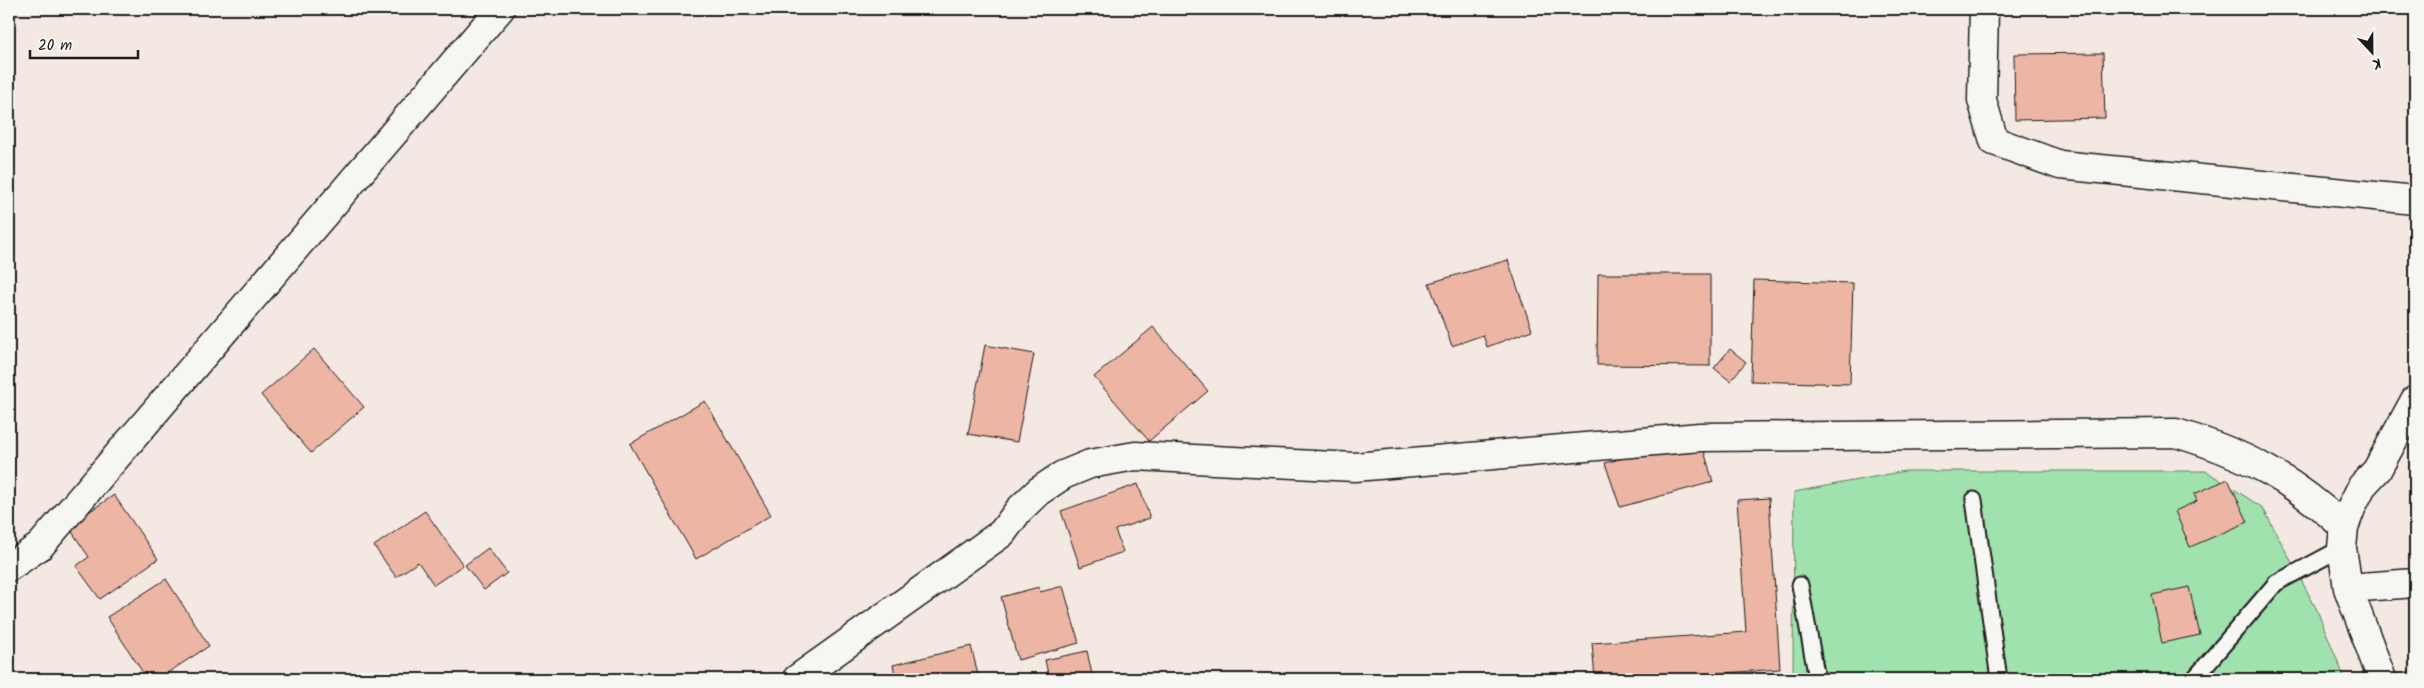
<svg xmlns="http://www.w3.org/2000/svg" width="2424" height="688" font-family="Kalam,sans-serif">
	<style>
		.green { fill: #9fe2ad; stroke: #5e7f64 }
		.building { fill: #edb5a4; stroke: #1c1c1c }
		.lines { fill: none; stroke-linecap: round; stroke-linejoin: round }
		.lane-casing { stroke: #1c1c1c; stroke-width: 19 }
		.street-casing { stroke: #1c1c1c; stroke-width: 31 }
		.lane { stroke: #f6f6f2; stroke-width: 15 }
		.street { stroke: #f6f6f2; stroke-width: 28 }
	</style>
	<rect width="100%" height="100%" fill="#f4e9e2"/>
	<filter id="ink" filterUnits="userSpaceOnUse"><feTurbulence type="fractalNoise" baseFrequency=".02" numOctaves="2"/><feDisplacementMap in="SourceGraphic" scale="10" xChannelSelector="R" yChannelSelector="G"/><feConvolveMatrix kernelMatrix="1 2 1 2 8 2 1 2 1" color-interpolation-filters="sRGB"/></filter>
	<g filter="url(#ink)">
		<path class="green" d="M 1905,471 L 2206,471 L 2263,508 L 2317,610 L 2345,679 L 1793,679 L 1794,492 Z"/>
		<path class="building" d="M 2103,53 L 2105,118 L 2015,120 L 2014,54 Z
			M 1508,260 L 1532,330 L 1487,347 L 1483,335 L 1452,346 L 1429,283 Z
			M 1598,274 L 1710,274 L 1710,366 L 1597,365 Z
			M 1754,280 L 1853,283 L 1850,384 L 1751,381 Z
			M 1153,327 L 1208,391 L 1149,441 L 1094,377 Z
			M 985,345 L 1034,354 L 1017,442 L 968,434 Z
			M 314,349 L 364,407 L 311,453 L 261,395 Z
			M 1730,349 L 1746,362 L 1730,381 L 1714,368 Z
			M 705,401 L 771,515 L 696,559 L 630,444 Z
			M 1700,437 L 1713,482 L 1620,507 L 1605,463 Z
			M 2228,479 L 2248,522 L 2190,547 L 2175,511 L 2197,501 L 2194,494 Z
			M 1138,484 L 1150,518 L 1115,530 L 1123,552 L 1080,567 L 1061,511 Z
			M 114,495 L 158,559 L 100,599 L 76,566 L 89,557 L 68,526 Z
			M 1769,498 L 1780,669 L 1638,679 L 1595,679 L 1592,643 L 1746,632 L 1737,500 Z
			M 425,511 L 463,565 L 434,585 L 418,562 L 396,577 L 374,546 Z
			M 488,548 L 507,573 L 484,590 L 465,565 Z
			M 166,579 L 209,646 L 158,679 L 147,679 L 107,617 Z
			M 1063,586 L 1079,643 L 1018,660 L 1001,597 L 1039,587 L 1040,592 Z
			M 2189,587 L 2200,635 L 2162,643 L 2152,595 Z
			M 971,646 L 979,679 L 896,679 L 893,665 Z
			M 1087,651 L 1093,679 L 1049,679 L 1045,660 Z"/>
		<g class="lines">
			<g class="lane-casing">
				<path id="lane" d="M 1974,500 L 1999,679
					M 1800,585 L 1817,679
					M 2194,679 L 2276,583 L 2342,548"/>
			</g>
			<g class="street-casing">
				<path id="street" d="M 1984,9 L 1982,100 L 1994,141 L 2060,165 L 2415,200
					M 9,567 L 40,546 L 500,9
					M 2348,588 L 2415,583
					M 797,679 L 1002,533 L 1019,510 L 1039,491 L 1063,475 L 1090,464 L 1135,456 L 1355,467 L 1700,437 L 2176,433 C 2246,454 2291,478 2344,527
					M 2382,679 L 2348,588 L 2342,548 L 2344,527 L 2352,506 L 2362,486 L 2377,470 L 2415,400"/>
			</g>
			<use href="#lane" class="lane"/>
			<use href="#street" class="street"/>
		</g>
	</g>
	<rect width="2424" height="688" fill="none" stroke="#f6f6f2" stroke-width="30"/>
	<rect x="15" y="15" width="2394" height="658" fill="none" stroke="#1c1c1c" stroke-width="2" filter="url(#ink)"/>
	<g transform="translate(2372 52) rotate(158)" stroke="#f6f6f2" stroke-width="4" paint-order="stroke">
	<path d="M0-4L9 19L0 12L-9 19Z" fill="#1c1c1c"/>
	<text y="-8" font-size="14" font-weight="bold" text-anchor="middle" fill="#1c1c1c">K</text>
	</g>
	<path d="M30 50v8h108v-8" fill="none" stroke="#1c1c1c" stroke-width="2.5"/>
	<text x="38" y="50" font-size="15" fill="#1c1c1c" stroke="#f6f6f2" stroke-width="4" paint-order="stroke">20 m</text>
</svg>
